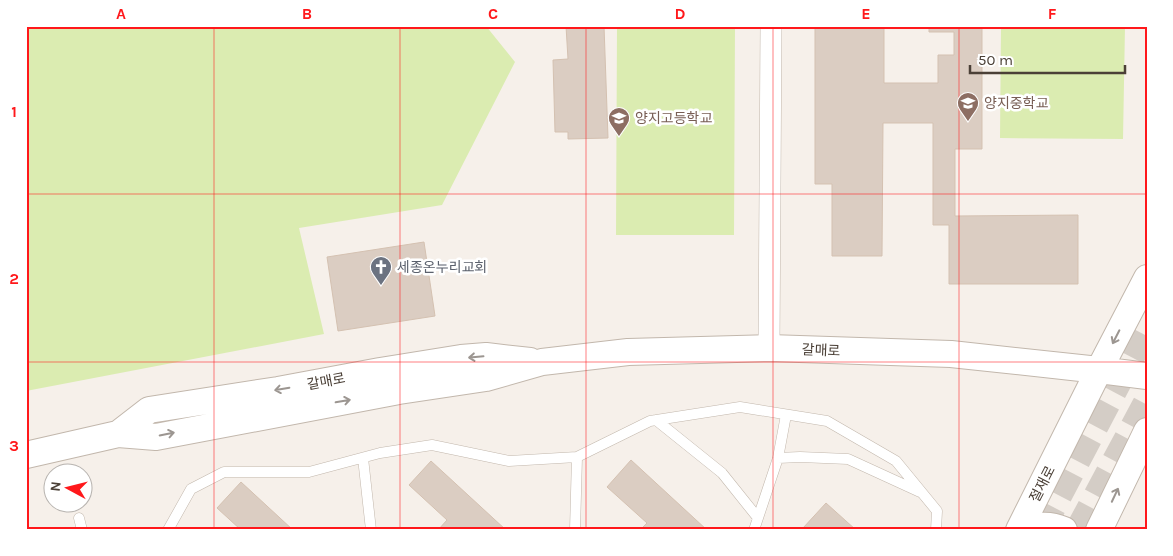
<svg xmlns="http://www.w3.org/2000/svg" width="1173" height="556" font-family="Karla,'Noto Sans KR',sans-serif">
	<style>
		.green { fill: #dbecb1 }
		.building { fill: #dbcdc2; stroke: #d4c1b1 }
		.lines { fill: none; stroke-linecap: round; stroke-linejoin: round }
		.tertiary-tunnel { stroke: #d4cdc6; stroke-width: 26; stroke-dasharray: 26 13; stroke-linecap: butt }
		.service-casing { stroke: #c2b7ac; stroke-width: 11 }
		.minor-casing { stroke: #c2b7ac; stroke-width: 22 }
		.tertiary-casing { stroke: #c2b7ac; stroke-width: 28 }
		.service { stroke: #fff; stroke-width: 10 }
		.minor { stroke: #fff; stroke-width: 21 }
		.tertiary { stroke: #fff; stroke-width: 26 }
		.oneway { stroke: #9c9691 }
		.grid { fill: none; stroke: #ff181b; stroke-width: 1; stroke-opacity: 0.55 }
		.labels { text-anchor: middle; stroke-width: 5; stroke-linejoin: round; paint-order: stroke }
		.education-label { font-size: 14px; fill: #785e54; stroke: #fff; text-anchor: start }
		.worship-label { font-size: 14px; fill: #5b616d; stroke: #fff; text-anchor: start }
		.street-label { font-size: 14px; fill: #4b4037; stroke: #fff }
		.neatline { fill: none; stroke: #ff181b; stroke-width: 2 }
		.grid-label { font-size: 16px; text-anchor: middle; font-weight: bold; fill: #ff181b }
	</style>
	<rect width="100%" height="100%" fill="#f6f0ea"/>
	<path class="green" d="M 26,26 L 486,26 L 515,62 L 442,205 L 299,228 L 324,334 L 26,391 Z
		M 617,26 L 735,26 L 734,235 L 616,235 Z
		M 1001,26 L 1125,26 L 1123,139 L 1000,138 Z"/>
	<path class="building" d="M 566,26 L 604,26 L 608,138 L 568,139 L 568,132 L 555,132 L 553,60 L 568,59 Z
		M 815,26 L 884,26 L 884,83 L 938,83 L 938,55 L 954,55 L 954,32 L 929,32 L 929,26 L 982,26 L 982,149 L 955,149 L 955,216 L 1078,215 L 1078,284 L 949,284 L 949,225 L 933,225 L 933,123 L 883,123 L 882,256 L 832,256 L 832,184 L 815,184 Z
		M 424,242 L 435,316 L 338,331 L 327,257 Z
		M 631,460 L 707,530 L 640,530 L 647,523 L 607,487 Z
		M 431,461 L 506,530 L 438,530 L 447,520 L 409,485 Z
		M 241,482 L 293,530 L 241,530 L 217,508 Z
		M 826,503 L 856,530 L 804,530 L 803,528 Z"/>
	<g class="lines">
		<path class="tertiary-tunnel" d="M 1041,530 L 1147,328
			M 1078,530 L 1147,401"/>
		<g class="service-casing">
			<path id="service" d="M 656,420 L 722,473 L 758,518
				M 363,458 L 371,530
				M 778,458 L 800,457 L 848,459 L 920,492
				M 79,518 L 82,530
				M 168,530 L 191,489 L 224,472 L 309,472 L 380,453 L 432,445 L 509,461 L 577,457 L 650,421 L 740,407 L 827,421 L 896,461 L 937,511 L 936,530
				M 575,530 L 577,457
				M 754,530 L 778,458 L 786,415"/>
		</g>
		<g class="minor-casing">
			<path id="minor" d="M 769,348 L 771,26"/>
		</g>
		<g class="tertiary-casing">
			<path id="tertiary" d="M 118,434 L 149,410 L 278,390 L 380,371 L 461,358 L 486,356 L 530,361
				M 26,455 L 118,434 L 156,437 L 399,391 L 486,378 L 542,362 L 628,352 L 769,348 L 951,354 L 1099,370 L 1147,376
				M 1019,530 L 1099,370 L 1147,278
				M 1027,530 C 1039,524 1052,525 1064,530
				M 1099,530 L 1147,431"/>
		</g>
		<use href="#service" class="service"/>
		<use href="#minor" class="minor"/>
		<use href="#tertiary" class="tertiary"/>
	</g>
	<defs><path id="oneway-shaft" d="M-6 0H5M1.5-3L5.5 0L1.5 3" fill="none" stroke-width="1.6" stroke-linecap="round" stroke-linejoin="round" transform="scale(1.25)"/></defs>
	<g class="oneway">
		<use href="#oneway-shaft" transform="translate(1116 337) rotate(117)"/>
		<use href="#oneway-shaft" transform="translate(476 357) rotate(175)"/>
		<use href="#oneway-shaft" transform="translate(282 389) rotate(170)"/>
		<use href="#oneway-shaft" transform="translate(343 401) rotate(-10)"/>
		<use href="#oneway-shaft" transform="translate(167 434) rotate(-11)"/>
		<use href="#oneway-shaft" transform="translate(1115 495) rotate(-65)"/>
	</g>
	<path class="grid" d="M 214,26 L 214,530M 400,26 L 400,530M 586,26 L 586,530M 773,26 L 773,530M 959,26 L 959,530M 26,194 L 1147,194M 26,362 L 1147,362"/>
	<defs>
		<g id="school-pin" transform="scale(1.125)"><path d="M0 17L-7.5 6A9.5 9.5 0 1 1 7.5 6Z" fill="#8d6e63" stroke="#fff"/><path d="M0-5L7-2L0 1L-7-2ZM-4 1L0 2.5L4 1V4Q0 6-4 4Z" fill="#fff"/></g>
		<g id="church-pin" transform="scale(1.125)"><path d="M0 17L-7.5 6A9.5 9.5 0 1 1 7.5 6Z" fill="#6b7280" stroke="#fff"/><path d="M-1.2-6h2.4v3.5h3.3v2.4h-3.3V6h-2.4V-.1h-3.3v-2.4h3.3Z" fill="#fff"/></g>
	</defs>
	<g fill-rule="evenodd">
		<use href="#school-pin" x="968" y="103"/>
		<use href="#school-pin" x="619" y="118"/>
		<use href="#church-pin" x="381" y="267"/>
	</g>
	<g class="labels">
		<g class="education-label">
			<text x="984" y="108">양지중학교</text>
			<text x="635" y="123">양지고등학교</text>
		</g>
		<g class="worship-label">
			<text x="397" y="272">세종온누리교회</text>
		</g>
		<g class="street-label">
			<text transform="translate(821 350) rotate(2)" y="5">갈매로</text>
			<text transform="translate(326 381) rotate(-11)" y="5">갈매로</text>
			<text transform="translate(1042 484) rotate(-63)" y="5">절재로</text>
		</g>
	</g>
	<rect width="1173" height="556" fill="none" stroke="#ffffff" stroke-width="55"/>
	<g transform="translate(68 488) rotate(277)"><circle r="24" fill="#ffffff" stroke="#b7b3af"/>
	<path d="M0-4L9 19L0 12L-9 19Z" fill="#ff181b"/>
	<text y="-8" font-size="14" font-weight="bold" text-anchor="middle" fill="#4b4037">N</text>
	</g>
	<path d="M970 65v8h155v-8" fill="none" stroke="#4b4037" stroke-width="2.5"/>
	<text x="978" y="65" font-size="15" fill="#4b4037" stroke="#ffffff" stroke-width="4" paint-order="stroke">50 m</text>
	<rect x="28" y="28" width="1118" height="500" class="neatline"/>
	<g class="grid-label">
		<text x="121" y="19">A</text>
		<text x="307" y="19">B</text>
		<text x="493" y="19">C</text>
		<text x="680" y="19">D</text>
		<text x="866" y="19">E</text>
		<text x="1052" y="19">F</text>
		<text x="14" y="117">1</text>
		<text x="14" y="284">2</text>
		<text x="14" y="451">3</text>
	</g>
</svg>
